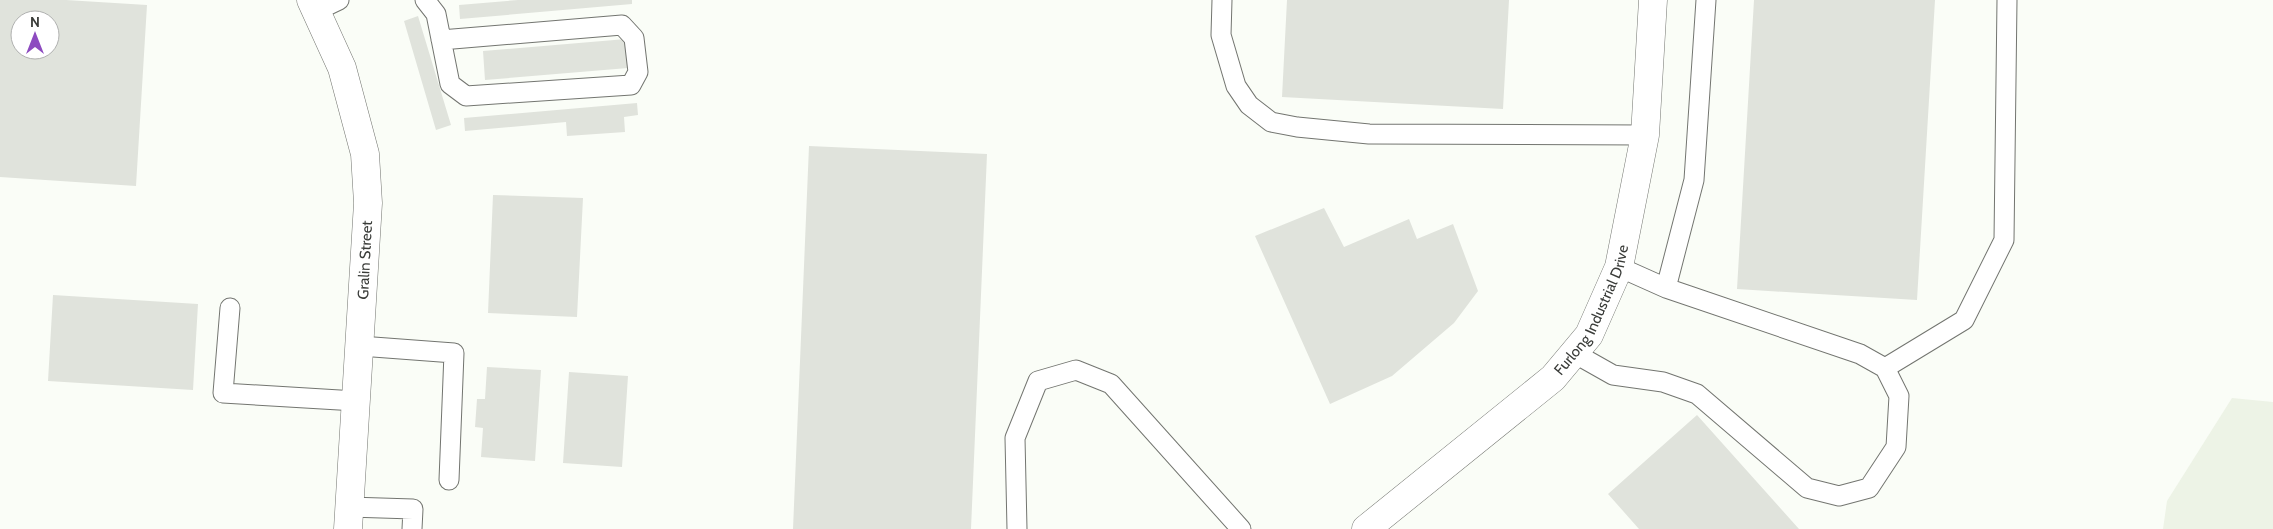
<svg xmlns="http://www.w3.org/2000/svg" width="2273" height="529" font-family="Cabin,sans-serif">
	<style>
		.built { fill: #edf3e6 }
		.building { fill: #e0e3dc; fill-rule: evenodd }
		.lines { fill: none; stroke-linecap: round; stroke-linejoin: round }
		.service-casing { stroke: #737570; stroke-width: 21 }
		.minor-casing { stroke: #737570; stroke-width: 29 }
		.tertiary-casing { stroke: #737570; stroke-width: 29 }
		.service { stroke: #fff; stroke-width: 19 }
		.minor { stroke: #fff; stroke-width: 28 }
		.tertiary { stroke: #fff; stroke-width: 28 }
		.labels { text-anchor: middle; stroke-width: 5; stroke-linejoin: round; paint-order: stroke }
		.street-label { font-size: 15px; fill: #3a3c39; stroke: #fff }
	</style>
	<rect width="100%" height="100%" fill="#fafdf7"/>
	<path class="built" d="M 2232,398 L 2273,402 L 2273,529 L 2163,529 L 2167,501 Z"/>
	<path class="building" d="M 0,0 L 66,0 L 147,5 L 136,186 L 0,177 ZM 20,20 L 50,20 L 50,50 L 20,50 Z
		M 518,0 L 632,0 L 632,4 L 460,19 L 459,5 Z
		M 1287,0 L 1509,0 L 1503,109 L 1282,97 Z
		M 1754,0 L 1935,0 L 1917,300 L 1737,289 Z
		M 418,16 L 451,125 L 436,130 L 404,21 Z
		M 626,39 L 628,68 L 485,80 L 483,51 Z
		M 637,103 L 638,115 L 624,117 L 625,132 L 567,136 L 566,122 L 465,131 L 464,118 Z
		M 809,146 L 987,154 L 971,529 L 793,529 Z
		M 493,195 L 583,198 L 577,317 L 488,313 Z
		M 1324,208 L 1344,247 L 1409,219 L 1417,239 L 1453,224 L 1478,291 L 1454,323 L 1392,376 L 1330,404 L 1255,236 Z
		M 53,295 L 198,304 L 193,390 L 48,381 Z
		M 487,367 L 541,370 L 535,461 L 481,457 L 483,428 L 475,427 L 477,399 L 485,399 Z
		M 569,372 L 628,376 L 622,467 L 563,463 Z
		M 1697,415 L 1799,529 L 1639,529 L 1608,494 Z"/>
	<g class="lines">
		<g class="service-casing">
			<path id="service" d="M 425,0 L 436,14 L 450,84 L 466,96 L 631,85 L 638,72 L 634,38 L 622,25 L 441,40
				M 1222,0 L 1221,35 L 1236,86 L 1249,105 L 1271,122 L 1297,127 L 1369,134 L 1645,135
				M 316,11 L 339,0
				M 1619,267 L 1666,288 L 1694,180 L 1706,0
				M 230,308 L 223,393 L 356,401
				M 360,346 L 454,353 L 449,480
				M 1574,353 L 1613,375 L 1663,382 L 1697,394 L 1807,488 L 1839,496 L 1869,488 L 1896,447 L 1899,396 L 1885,368 L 1860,354 L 1666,288
				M 1885,368 L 1964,320 L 2004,240 L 2007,0
				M 349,507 L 413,509 L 412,529
				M 1017,529 L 1015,438 L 1038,381 L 1076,370 L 1111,384 L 1241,529"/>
		</g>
		<g class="minor-casing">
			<g id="minor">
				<path id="s1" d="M 1366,529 L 1553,378 L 1589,335 L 1619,267 L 1645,135 L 1653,0"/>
			</g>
		</g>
		<g class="tertiary-casing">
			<path id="tertiary" d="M 311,0 L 342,68 L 365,154 L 368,203 L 348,529"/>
		</g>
		<use href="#service" class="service"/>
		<use href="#minor" class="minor"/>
		<use href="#tertiary" class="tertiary"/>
	</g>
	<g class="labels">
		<g class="street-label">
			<text transform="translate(365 260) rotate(-87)" y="5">Gralin Street</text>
			<text dy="5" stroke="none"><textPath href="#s1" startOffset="320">Furlong Industrial Drive</textPath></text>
		</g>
	</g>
	<g transform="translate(35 35)"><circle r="24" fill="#ffffff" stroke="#b0b1b0"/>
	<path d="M0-4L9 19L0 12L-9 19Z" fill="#8d4bc0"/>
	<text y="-8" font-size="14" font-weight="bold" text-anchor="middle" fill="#3a3c39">N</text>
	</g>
</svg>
